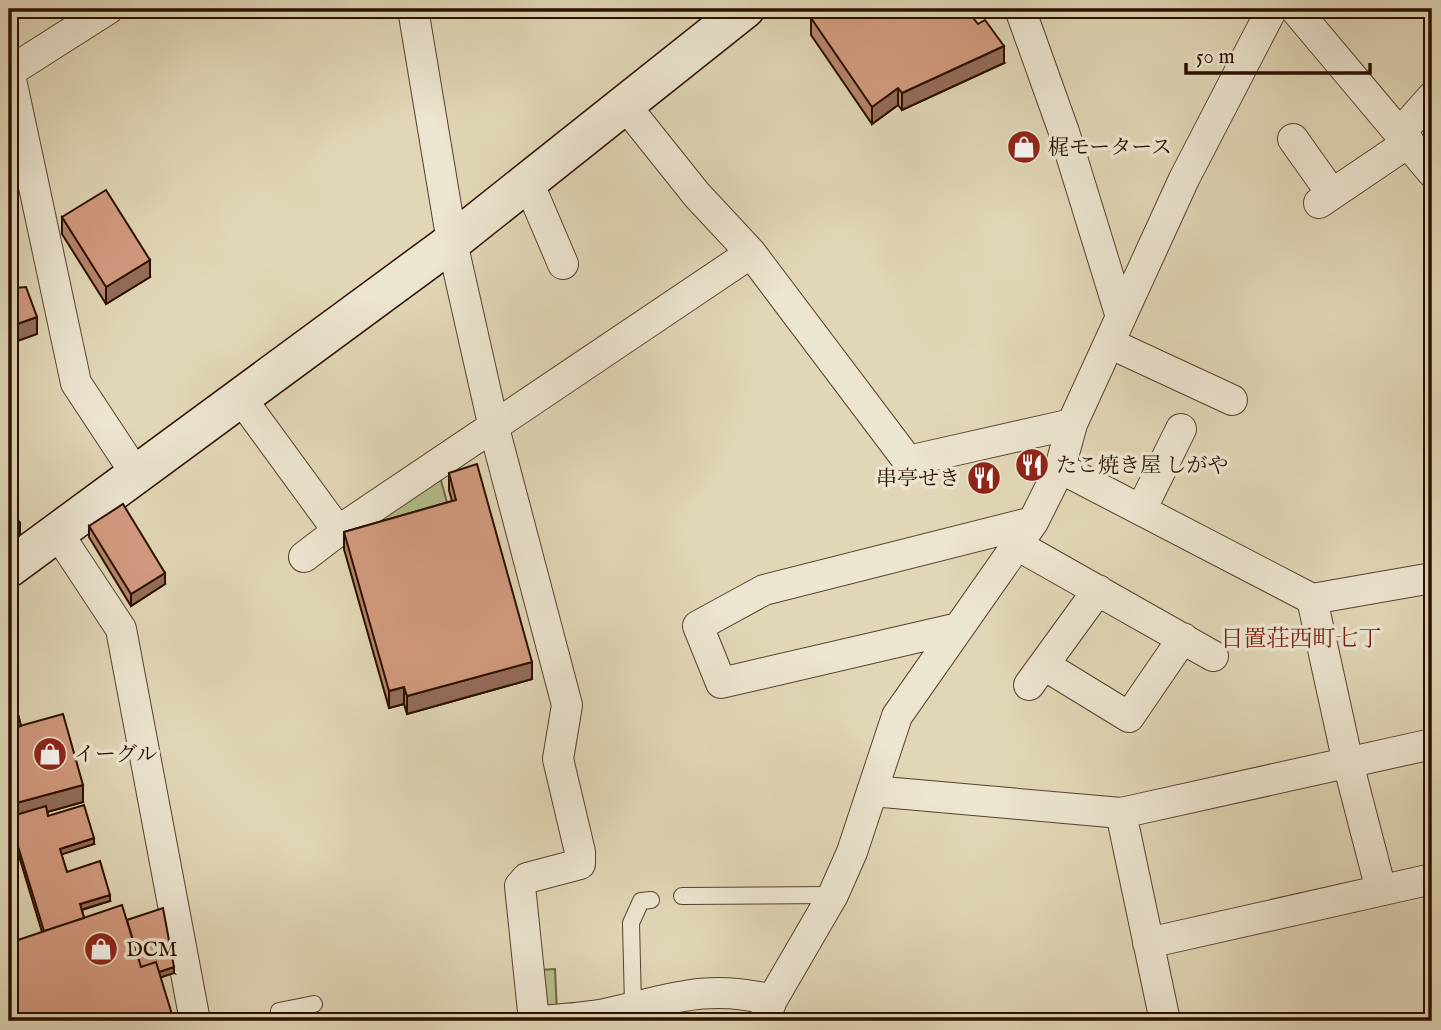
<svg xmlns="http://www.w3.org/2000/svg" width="1441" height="1030" font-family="'IM FELL English','Noto Serif JP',serif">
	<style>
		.green { fill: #b5be8c; stroke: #706646; stroke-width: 2 }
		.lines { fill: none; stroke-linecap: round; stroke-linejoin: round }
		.lane-casing { stroke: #58412e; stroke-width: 18 }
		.street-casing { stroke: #58412e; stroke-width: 32 }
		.secondary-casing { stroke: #2b0f00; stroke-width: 41 }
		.lane { stroke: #ece5d0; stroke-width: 16 }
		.street { stroke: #ece5d0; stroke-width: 30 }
		.secondary { stroke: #ece5d0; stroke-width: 38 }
		.wall { fill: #b5856e; stroke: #2b0f00; stroke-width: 2 }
		.shaded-wall { fill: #946c5a; stroke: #2b0f00; stroke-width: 2 }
		.building { fill: #d39b80; stroke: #2b0f00; stroke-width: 2 }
		.labels { text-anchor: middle; stroke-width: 7; stroke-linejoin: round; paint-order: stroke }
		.poi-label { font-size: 21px; fill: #2b0f00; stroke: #ece5d0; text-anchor: start }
		.neighbourhood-label { font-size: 23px; fill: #7a1f14; stroke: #ece5d0 }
	</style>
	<rect width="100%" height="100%" fill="#e1d7b6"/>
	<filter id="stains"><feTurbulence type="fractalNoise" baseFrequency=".00286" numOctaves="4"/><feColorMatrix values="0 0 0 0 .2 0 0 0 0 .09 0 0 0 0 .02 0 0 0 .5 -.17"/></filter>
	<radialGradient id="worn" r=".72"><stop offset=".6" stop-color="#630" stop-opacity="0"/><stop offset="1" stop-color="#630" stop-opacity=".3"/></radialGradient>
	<path class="green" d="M 440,477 L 450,513 L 351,538 Z
		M 555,969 L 557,1013 L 542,1003 L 540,970 Z"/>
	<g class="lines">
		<g class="lane-casing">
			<path id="lane" d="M 682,896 L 833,895
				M 633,1006 L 631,923 L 641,901 L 651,900
				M 281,1021 L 279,1011 L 314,1004"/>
		</g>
		<g class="street-casing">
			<path id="street" d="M 413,9 L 452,242 L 494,428 L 567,705 L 558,759 L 580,852 L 580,864 L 527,878 L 520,886 L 534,1021
				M 1020,9 L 1064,132 L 1121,317
				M 1295,9 L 1432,172
				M 9,70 L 76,383 L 136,474
				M 9,72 L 108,9
				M 625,105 L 697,195 L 751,253 L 908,461 L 1072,424
				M 1401,132 L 1432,97
				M 1293,139 L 1332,194
				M 528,182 L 563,264
				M 1319,203 L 1409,142
				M 1109,343 L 1232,400
				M 240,397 L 338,531 L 304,557
				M 1060,468 L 1312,599 L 1432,578
				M 1141,510 L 1181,429
				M 338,531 L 751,253
				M 57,532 L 121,629 L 195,1021
				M 1017,545 L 1213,656
				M 1312,599 L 1348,763 L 1381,890
				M 958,628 L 721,683 L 698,626 L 764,590 L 1033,522
				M 1044,665 L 1129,717 L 1183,638
				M 1029,685 L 1098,590
				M 872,791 L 1121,813 L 1432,744
				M 1121,813 L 1165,1021
				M 1148,943 L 1432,879
				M 540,1021 C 562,1019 584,1018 605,1014 C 669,1000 705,983 772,1000
				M 764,1021 L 772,1000 L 833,895 L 852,852 L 897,716 L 1033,522 L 1060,468 L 1072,424 L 1184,179 L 1272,9"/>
		</g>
		<g class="secondary-casing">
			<path id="secondary" d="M 9,568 L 452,242 L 745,9"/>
		</g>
		<use href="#lane" class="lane"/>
		<use href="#street" class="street"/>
		<use href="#secondary" class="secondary"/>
	</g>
	<path class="wall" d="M 811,18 L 1004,63 L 902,110 L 898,105 L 872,124 L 811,35 Z
		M 62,217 L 150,277 L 106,304 L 62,234 Z
		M 449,473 L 532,679 L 407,714 L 404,704 L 389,708 L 344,549 L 344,532 L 452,501 L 449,490 Z
		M 89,526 L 165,584 L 131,606 L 89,537 Z
		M 9,681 L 21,726 L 83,802 L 47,812 L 48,816 L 94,844 L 61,854 L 67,872 L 110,901 L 82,910 L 84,918 L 127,920 L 174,973 L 42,932 L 9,823 Z"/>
	<path class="shaded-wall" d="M 1004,46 L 1004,63 L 902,110 L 902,93 Z
		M 898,88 L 898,105 L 872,124 L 872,107 Z
		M 150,260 L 150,277 L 106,304 L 106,287 Z
		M 37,317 L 37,334 L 9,344 L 9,327 Z
		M 20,523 L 20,535 L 9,544 L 9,532 Z
		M 165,573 L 165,584 L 131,606 L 131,594 Z
		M 532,662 L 532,679 L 407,714 L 407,696 Z
		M 404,687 L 404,704 L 389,708 L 389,691 Z
		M 83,785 L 83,802 L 11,822 L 9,817 L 9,823 L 9,805 Z
		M 94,838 L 94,844 L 60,855 L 60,849 Z
		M 110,895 L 110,901 L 80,910 L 80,904 Z
		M 174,967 L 174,973 L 141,984 L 141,978 Z"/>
	<path class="building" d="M 823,9 L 966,9 L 978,24 L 985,20 L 1004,46 L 902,93 L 898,88 L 872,107 L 811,18 Z
		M 106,190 L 150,260 L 106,287 L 62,217 Z
		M 11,280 L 15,288 L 26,287 L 37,317 L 9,327 L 9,281 Z
		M 477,464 L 532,662 L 407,696 L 404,687 L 389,691 L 344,532 L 456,500 L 449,473 Z
		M 123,504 L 165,573 L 131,594 L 89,526 Z
		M 9,507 L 20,523 L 9,532 Z
		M 9,681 L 21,726 L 9,729 Z
		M 63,714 L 83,785 L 9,805 L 9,729 Z
		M 84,805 L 94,838 L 60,849 L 67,872 L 100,861 L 110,895 L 80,904 L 84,918 L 44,931 L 9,817 L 46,806 L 48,816 Z
		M 122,905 L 141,967 L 156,962 L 174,1021 L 9,1021 L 9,943 Z
		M 163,908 L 174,967 L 159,972 L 156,962 L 141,967 L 127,920 Z"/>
	<defs>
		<g id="shop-disc" transform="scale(1.75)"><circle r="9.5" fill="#8f2418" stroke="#ece5d0"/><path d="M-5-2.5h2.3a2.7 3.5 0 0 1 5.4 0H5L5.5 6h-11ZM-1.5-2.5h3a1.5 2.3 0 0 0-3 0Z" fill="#fff"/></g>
		<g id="restaurant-disc" transform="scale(1.75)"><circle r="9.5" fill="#8f2418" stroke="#ece5d0"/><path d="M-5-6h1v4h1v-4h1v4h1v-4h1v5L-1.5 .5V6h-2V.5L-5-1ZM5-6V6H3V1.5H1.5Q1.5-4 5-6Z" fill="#fff"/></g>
	</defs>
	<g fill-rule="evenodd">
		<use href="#shop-disc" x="1024" y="147"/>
		<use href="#restaurant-disc" x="1032" y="465"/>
		<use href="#restaurant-disc" x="984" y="478"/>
		<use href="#shop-disc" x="50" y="754"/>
		<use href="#shop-disc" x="101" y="949"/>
	</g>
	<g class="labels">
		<g class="poi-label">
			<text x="1048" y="154">梶モータース</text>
			<text x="1056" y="472">たこ焼き屋 しがや</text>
			<text x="960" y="485" text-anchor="end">串亭せき</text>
			<text x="74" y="761">イーグル</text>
			<text x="126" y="956">DCM</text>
		</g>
		<g class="neighbourhood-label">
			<text x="1301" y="646">日置荘西町七丁</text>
		</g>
	</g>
	<rect width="1441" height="1030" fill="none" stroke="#e1d7b6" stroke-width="35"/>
	<rect x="10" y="10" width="1420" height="1009" fill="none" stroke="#2b0f00" stroke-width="3.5"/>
	<rect x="18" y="18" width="1406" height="995" fill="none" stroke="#2b0f00" stroke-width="2"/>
	<path d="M1186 63v10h184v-10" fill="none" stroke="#2b0f00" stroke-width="3.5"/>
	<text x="1196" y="63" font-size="21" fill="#2b0f00" stroke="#ece5d0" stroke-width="5" paint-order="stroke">50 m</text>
	<rect width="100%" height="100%" filter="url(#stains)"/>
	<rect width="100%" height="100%" fill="url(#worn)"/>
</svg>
